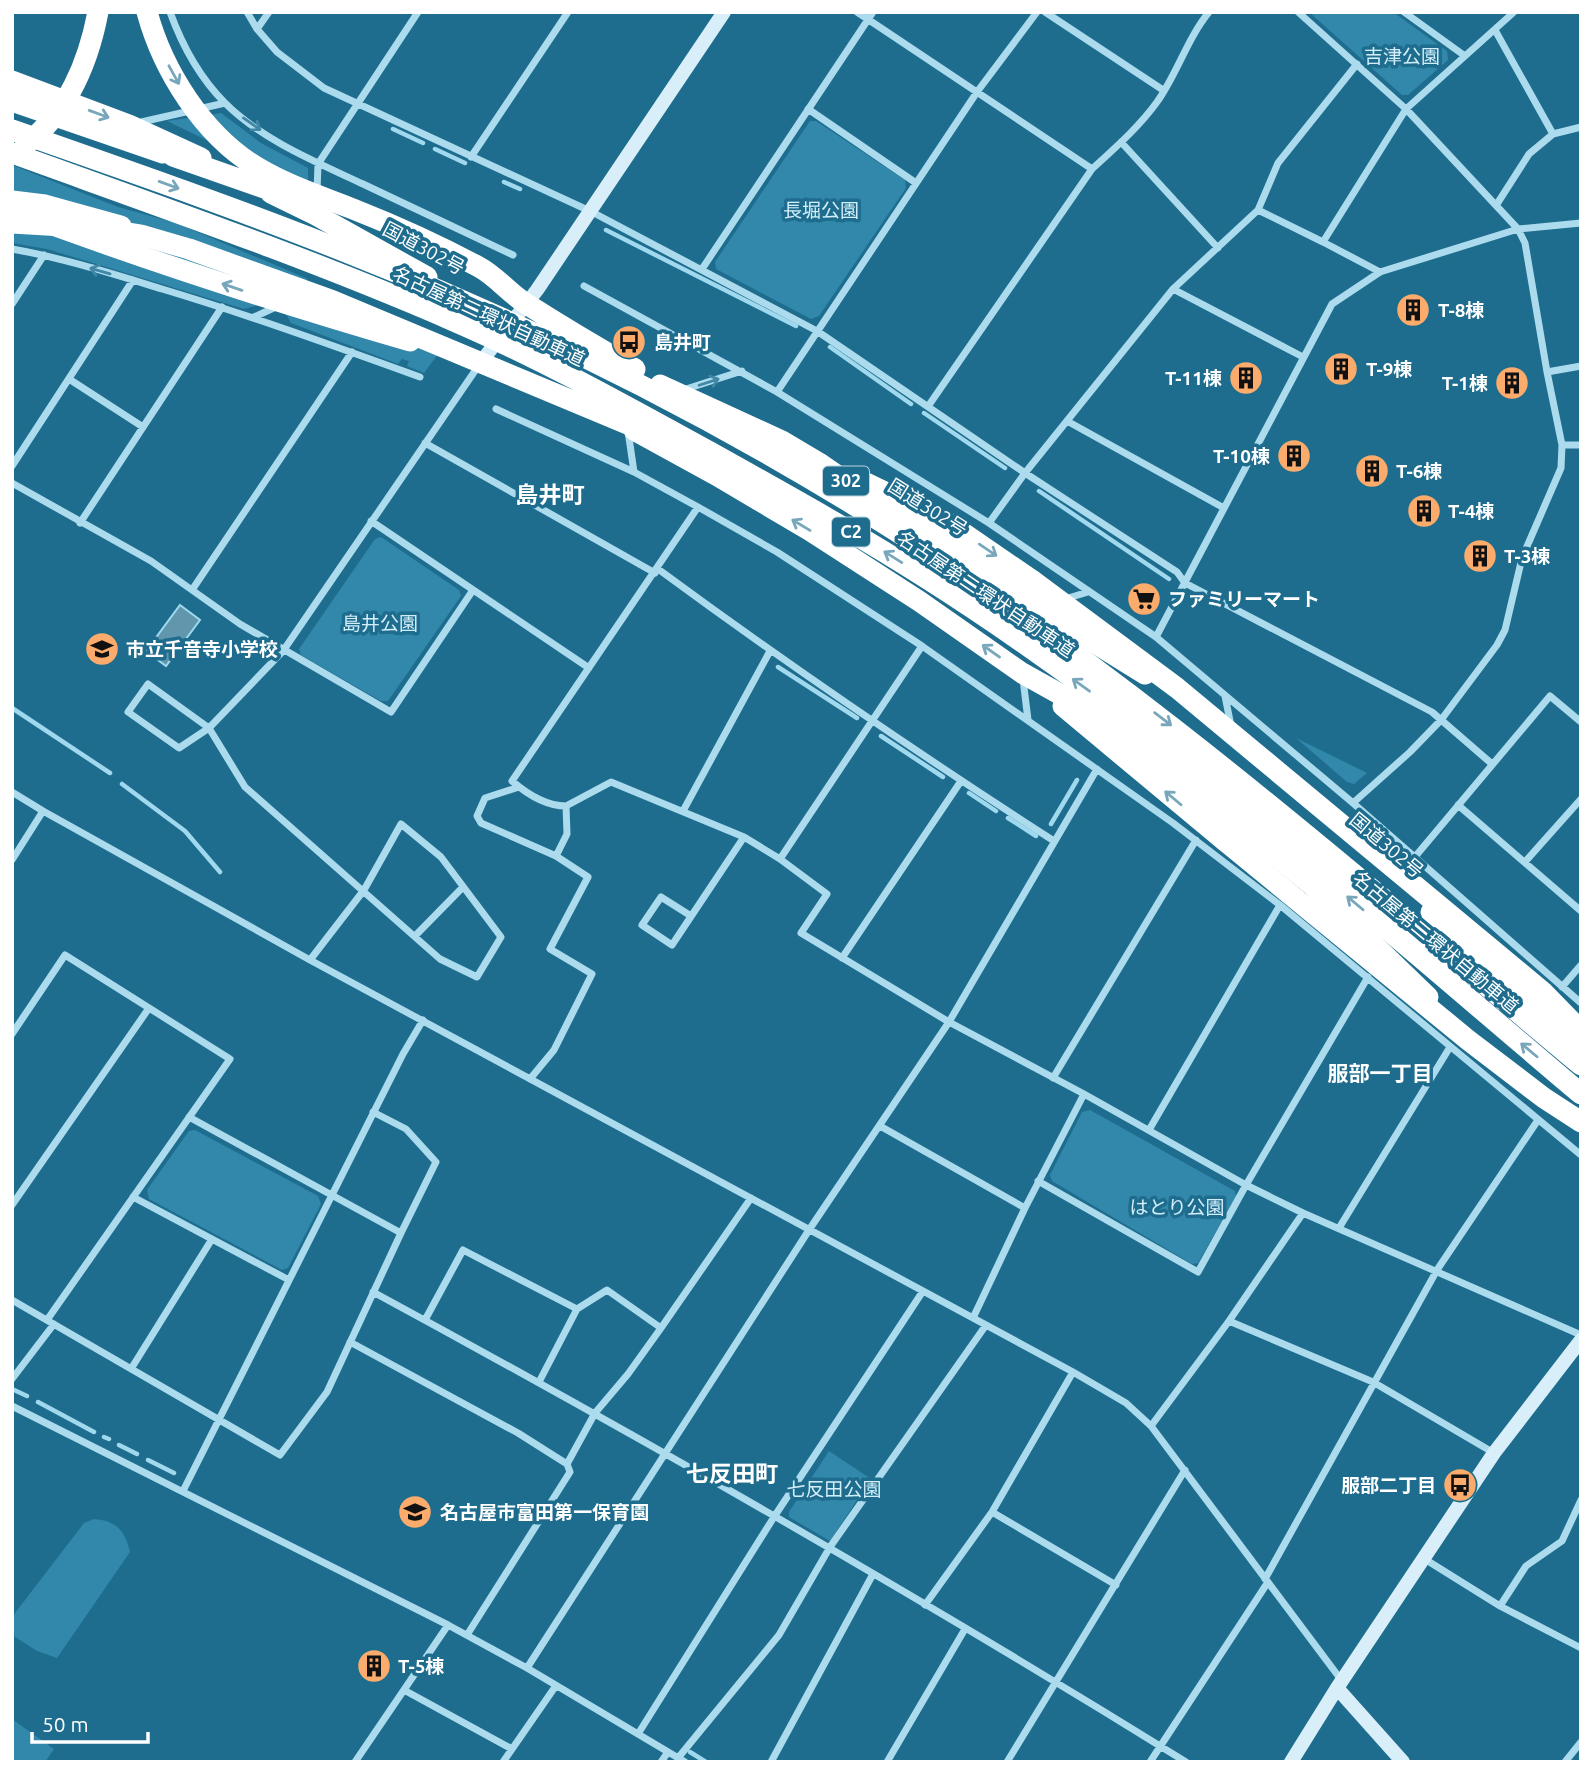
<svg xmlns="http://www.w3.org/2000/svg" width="1593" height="1774" font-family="Ubuntu,'Noto Sans JP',sans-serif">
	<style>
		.green { fill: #3288ab }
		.water { fill: #6296ac; stroke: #a0d9ee; stroke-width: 2 }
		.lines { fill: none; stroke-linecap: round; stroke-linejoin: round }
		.stream { stroke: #a0d9ee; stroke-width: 4.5 }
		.street { stroke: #acdbed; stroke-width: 7 }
		.secondary { stroke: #d8eff9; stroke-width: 14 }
		.highway { stroke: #fff; stroke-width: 21 }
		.highway-bridge { stroke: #fff; stroke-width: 21 }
		.oneway { stroke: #78a7bb }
		.oneway2 { stroke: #4288a6 }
		.labels { text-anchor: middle; stroke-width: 7; stroke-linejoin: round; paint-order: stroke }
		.shield { fill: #1e6d8e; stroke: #bcd3dd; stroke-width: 2 }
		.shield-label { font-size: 18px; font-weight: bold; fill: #fff }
		.park-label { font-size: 19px; fill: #d2eef9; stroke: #1e6d8e }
		.street-label { font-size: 19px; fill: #fff; stroke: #1e6d8e }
		.poi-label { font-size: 19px; font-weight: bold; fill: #fff; stroke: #1e6d8e; text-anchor: start }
		.neighbourhood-label { font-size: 21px; font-weight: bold; fill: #fff; stroke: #1e6d8e }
		.quarter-label { font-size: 23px; font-weight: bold; fill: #fff; stroke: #1e6d8e }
	</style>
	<rect width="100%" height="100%" fill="#1e6d8e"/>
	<path class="green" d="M 1309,12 L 1393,12 L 1447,51 L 1448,60 L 1408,95 L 1402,95 Z
		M 221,113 L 261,143 L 308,168 L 308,185 L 258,165 L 167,121 Z
		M 810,121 L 816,121 L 905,180 L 906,188 L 819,316 L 811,319 L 716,269 L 715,262 Z
		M 12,165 L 118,207 L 176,223 L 308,279 L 256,306 L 244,309 L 47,249 L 12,243 Z
		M 290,304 L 439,353 L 424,373 L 407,366 L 409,361 L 402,359 L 398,364 L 291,323 L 286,314 Z
		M 381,537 L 459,590 L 461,596 L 388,701 L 381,701 L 301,655 L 299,649 L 375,539 Z
		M 1296,738 L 1367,773 L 1354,784 L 1347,782 Z
		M 1090,1110 L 1235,1191 L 1236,1196 L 1198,1263 L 1192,1264 L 1052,1181 L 1050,1175 L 1082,1112 Z
		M 195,1130 L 318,1196 L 321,1204 L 288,1268 L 282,1270 L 149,1199 L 147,1190 L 189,1131 Z
		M 829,1451 L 871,1479 L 830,1541 L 789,1517 L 789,1512 Z
		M 94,1519 C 117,1521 125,1531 130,1552 L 57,1658 L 37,1651 L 12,1635 L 12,1617 L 84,1523 Z
		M 12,1719 L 54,1749 L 45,1762 L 12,1762 Z"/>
	<path class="water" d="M 180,605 L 200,620 L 166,666 L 146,651 Z"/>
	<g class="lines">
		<path class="stream" d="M 393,129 L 423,143
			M 435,149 L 465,163
			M 504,182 L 520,189
			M 606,230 L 796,326
			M 830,347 L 911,404
			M 924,413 L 1005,468
			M 1039,491 L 1169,579
			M 778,667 L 857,718
			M 12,708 L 110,773
			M 881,736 L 943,777
			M 122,784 L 185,831 L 220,872
			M 969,793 L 996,811
			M 1008,818 L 1036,836
			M 1051,824 L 1077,780
			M 12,1389 L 27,1396
			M 38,1402 L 94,1432
			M 104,1437 L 109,1439
			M 119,1445 L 137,1454
			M 148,1460 L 174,1473
			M 690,1752 L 706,1762"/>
		<path class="street" d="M 170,12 C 182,45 200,78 225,103 C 262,140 316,162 363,184 C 413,208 463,231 513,255
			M 247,12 L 257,29 L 277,52 L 324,88 L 592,212 L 817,331 L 1025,473 L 1177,572 L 1185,583 L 1432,712 L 1492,764
			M 857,12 L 1092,169
			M 1045,12 L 1163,90
			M 1298,12 L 1406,109 L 1518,229 L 1525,243 L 1547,372 L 1562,445 L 1561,468 L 1522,558 L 1505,630 L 1497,645 L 1441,720 L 1410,752 L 1353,803
			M 1404,12 L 1465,56
			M 257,29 L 269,12
			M 1495,30 L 1553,134
			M 808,109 L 916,183
			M 137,123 L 225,103
			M 1121,142 L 1218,248
			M 471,157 L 568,12
			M 317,192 L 318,164 L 418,12
			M 1497,204 L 1529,154 L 1553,134 L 1581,127
			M 1258,210 L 1323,242 L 1406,109 L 1514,12
			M 1323,242 L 1380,272
			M 12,249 C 63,258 113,274 162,289 C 249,315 334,346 420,377
			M 702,269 L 873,12
			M 584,286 L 777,392 L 989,523 L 1156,637 L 1353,803 L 1581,1003
			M 1173,289 L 1303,357
			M 12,304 L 44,255
			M 254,317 L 278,306
			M 1547,372 L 1581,366
			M 69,379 L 143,427
			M 683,390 L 742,371
			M 777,392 L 977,92 L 1037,12
			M 929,405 L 1092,169 C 1115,148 1139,127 1157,102 C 1177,74 1187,39 1209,12
			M 496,409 L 634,472 L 698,507 L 777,552 L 922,646 L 1173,823 L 1280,905 L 1581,1155
			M 1067,421 L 1224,508
			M 628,431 L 634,472
			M 425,443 L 655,573
			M 1562,445 L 1581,445
			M 12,466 L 133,280
			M 12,483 L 151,561 L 240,624 L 391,712 L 473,590
			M 698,507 L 512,781 C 527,794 546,806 566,806 L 611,782 L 744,837 L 780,859 L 827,894 L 801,933 L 949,1022 L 1084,1094 L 1246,1185 L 1303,1213 L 1581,1335
			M 371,521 L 589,668
			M 80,523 L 222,307
			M 989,523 L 1025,473 L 1173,289 L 1258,210 L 1278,163 L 1357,64
			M 658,569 C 787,664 919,754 1054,841
			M 192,590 L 352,352
			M 1065,599 L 1088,592
			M 1156,637 L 1332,304 L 1380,272 L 1518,229 L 1581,223
			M 1023,679 L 1028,720
			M 148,684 L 209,728 L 179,748 L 128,712 Z
			M 1225,696 L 1231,726
			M 519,787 L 485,798 L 477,816 L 481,823 L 556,856
			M 12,792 L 43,811 L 310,960 L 1073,1372 L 1126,1403 L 1151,1426 L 1342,1681
			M 1458,805 L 1581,911
			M 683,811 L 770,651
			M 1414,858 L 1550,696 L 1581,722
			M 780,859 L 922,646
			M 12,860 L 43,811
			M 1525,862 L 1581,799
			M 691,916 L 661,897 L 642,925 L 672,945 L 744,837
			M 415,936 L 463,887
			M 842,958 L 961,781
			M 310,960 L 364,890 L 401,824 L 441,857 L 501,937 L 477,977 L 440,959 L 245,787 L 209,728 L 283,651 L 479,365
			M 1562,987 L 1581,965
			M 12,1034 L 65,955 L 230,1059 L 47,1320
			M 1053,1078 L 1196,840
			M 530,1079 L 554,1050 L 592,974 L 550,949 L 588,877 L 556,856 L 567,834 L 566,806
			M 189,1117 L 401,1233
			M 880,1126 L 1025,1208
			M 1149,1130 L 1280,905
			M 1038,1181 L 1198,1272 L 1246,1185 L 1368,977
			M 133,1197 L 289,1280
			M 12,1205 L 149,1008
			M 1303,1213 L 1229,1321 L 1373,1382 L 1494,1453
			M 1339,1228 L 1450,1047
			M 373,1292 C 648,1441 920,1597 1186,1762
			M 12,1300 L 280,1455 L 327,1392 L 401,1233 L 436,1162 L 406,1129 L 373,1112
			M 577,1309 L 607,1290 L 661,1328
			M 973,1318 L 1025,1208 L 1084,1094
			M 425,1320 L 463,1250 L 577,1309 L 539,1382
			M 350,1342 L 518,1433 L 567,1464
			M 131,1369 L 212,1239
			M 12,1379 L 54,1324
			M 12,1406 L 448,1625 L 527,1668 L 685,1762
			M 1151,1426 L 1229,1321
			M 183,1491 L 403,1054 L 423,1020
			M 992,1512 L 1116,1585
			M 1423,1558 L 1500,1606 L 1581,1648
			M 1265,1579 L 1437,1270 L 1538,1120
			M 925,1605 L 992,1512 L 1073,1372
			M 1500,1606 L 1526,1566 L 1562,1541 L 1581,1500
			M 467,1635 L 570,1472 L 567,1464 L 595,1413 L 628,1374 L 661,1328 L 751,1198
			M 527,1668 L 809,1230 L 949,1022 L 1097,769
			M 404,1690 L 512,1749
			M 638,1734 L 774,1517 L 923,1291
			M 678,1758 L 779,1635 L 830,1547 L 986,1325
			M 355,1762 L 448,1625
			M 503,1762 L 555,1687
			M 661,1762 L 668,1752
			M 771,1762 L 873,1574
			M 887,1762 L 965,1629
			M 1007,1762 L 1185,1470
			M 1150,1762 L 1268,1582
			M 1565,1762 L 1581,1742"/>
		<path class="secondary" d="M 481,362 L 537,290 L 724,12
			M 1337,1688 L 1403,1762
			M 1291,1762 L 1337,1688 L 1494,1453 L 1581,1340"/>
		<path class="highway" d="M 12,81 L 129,125 L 201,158
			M 12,101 L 163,153
			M 271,193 L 316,215 L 427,277
			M 12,201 L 45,205 L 121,226
			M 12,210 C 143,259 276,302 410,341
			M 660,385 L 782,441 L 819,463 L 890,512 L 976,564 L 1037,607 L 1145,674
			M 634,430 L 716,475 L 809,530 L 919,601 L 1022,673 L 1101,717 L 1312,885 L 1428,997
			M 866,483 L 947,522 L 1033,581
			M 1063,706 L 1225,841
			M 1431,912 L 1581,1041"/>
		<path class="highway-bridge" d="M 147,12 C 163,71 203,134 255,166 C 286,185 320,196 353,209 C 396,226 438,245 479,267 C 496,276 509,293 525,303 C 561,326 598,348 635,369
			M 12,130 C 126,170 239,209 351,254 C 525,323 696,408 856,506 C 1117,665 1346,869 1581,1065
			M 25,145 C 68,112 88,64 98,12
			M 12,153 C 161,207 309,258 454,321 C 542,359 626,406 710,452 C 783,493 856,533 926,578 C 1161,727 1369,915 1581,1094
			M 173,156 L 290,197
			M 12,223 L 98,228 L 141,235 L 189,249 L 333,301 L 654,435
			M 1033,581 L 1177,688 L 1543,992 L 1581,1031
			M 1225,841 L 1468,1040 L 1544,1098 L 1581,1122"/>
	</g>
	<defs><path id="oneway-shaft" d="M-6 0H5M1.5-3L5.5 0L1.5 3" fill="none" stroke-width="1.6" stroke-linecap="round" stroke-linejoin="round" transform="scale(1.75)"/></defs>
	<g class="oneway">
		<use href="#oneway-shaft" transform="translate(174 75) rotate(61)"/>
		<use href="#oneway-shaft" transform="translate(99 114) rotate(20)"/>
		<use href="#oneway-shaft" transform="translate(169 185) rotate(20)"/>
		<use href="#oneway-shaft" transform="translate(232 287) rotate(-161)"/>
		<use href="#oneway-shaft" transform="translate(801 525) rotate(-149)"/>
		<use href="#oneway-shaft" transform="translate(988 550) rotate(34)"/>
		<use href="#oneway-shaft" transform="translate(893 557) rotate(-148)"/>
		<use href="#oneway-shaft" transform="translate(991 651) rotate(-145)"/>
		<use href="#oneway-shaft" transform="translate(1081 685) rotate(-144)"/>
		<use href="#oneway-shaft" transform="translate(1163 719) rotate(37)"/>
		<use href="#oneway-shaft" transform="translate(1173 798) rotate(-140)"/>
		<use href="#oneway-shaft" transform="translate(1355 903) rotate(-140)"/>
		<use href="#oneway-shaft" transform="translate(1529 1050) rotate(-140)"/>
	</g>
	<g class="oneway2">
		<use href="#oneway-shaft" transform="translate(252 124) rotate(35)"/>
		<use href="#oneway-shaft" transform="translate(100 271) rotate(-164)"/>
		<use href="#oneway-shaft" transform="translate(709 382) rotate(-18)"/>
	</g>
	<defs>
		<g id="building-disc" transform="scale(1.75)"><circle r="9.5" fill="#fbab6b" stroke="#1e6d8e"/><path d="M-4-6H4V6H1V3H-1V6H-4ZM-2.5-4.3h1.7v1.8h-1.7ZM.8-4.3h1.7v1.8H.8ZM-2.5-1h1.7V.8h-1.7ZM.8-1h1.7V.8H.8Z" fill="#111"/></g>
		<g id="bus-disc" transform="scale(1.75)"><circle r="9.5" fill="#fbab6b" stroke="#1e6d8e"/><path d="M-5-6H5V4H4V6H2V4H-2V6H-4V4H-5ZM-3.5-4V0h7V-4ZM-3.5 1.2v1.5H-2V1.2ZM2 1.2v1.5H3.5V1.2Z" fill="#111"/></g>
		<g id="supermarket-disc" transform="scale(1.75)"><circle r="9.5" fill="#fbab6b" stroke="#1e6d8e"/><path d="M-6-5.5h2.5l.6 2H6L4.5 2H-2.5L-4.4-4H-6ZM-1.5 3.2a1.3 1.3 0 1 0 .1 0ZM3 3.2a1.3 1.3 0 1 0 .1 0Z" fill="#111"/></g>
		<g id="school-disc" transform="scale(1.75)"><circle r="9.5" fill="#fbab6b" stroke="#1e6d8e"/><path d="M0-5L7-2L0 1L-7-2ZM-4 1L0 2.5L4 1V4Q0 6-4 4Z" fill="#111"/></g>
	</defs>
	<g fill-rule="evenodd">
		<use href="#building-disc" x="1413" y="310"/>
		<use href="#bus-disc" x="629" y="342"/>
		<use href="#building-disc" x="1341" y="369"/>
		<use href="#building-disc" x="1246" y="378"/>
		<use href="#building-disc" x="1512" y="383"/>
		<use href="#building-disc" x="1294" y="456"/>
		<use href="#building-disc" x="1372" y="471"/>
		<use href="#building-disc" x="1424" y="511"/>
		<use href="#building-disc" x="1480" y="556"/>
		<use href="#supermarket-disc" x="1144" y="599"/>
		<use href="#school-disc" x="102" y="649"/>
		<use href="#bus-disc" x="1460" y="1485"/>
		<use href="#school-disc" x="415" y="1512"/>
		<use href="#building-disc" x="374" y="1666"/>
	</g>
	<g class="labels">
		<g class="shield">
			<rect x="823" y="466.5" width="46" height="29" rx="5"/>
			<rect x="832" y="517.5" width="38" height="29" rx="5"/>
		</g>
		<g class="shield-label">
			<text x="846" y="487">302</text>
			<text x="851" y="538">C2</text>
		</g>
		<g class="park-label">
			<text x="1402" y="63">吉津公園</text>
			<text x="821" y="217">長堀公園</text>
			<text x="380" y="630">島井公園</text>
			<text x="1177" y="1214">はとり公園</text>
			<text x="834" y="1496">七反田公園</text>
		</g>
		<g class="street-label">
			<text transform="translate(424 248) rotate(28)" y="7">国道302号</text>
			<text transform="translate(489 316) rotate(25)" y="7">名古屋第二環状自動車道</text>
			<text transform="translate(928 507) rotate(32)" y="7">国道302号</text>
			<text transform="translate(986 594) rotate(34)" y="7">名古屋第二環状自動車道</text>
			<text transform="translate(1387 845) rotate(40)" y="7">国道302号</text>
			<text transform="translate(1436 942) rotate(40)" y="7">名古屋第二環状自動車道</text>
		</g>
		<g class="poi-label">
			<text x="1438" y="317">T-8棟</text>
			<text x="654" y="349">島井町</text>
			<text x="1366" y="376">T-9棟</text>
			<text x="1222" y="385" text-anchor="end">T-11棟</text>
			<text x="1488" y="390" text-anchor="end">T-1棟</text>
			<text x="1270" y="463" text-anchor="end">T-10棟</text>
			<text x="1396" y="478">T-6棟</text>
			<text x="1448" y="518">T-4棟</text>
			<text x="1504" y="563">T-3棟</text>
			<text x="1168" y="606">ファミリーマート</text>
			<text x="126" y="656">市立千音寺小学校</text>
			<text x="1436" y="1492" text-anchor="end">服部二丁目</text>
			<text x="440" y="1519">名古屋市富田第一保育園</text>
			<text x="398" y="1673">T-5棟</text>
		</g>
		<g class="neighbourhood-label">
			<text x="1380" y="1081">服部一丁目</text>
		</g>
		<g class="quarter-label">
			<text x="550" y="503">島井町</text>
			<text x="732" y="1482">七反田町</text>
		</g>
	</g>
	<rect width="1593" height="1774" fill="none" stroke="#ffffff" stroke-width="28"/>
	<path d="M32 1732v10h116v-10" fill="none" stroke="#ffffff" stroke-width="3.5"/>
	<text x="42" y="1732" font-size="21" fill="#ffffff" stroke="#1e6d8e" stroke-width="5" paint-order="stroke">50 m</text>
</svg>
